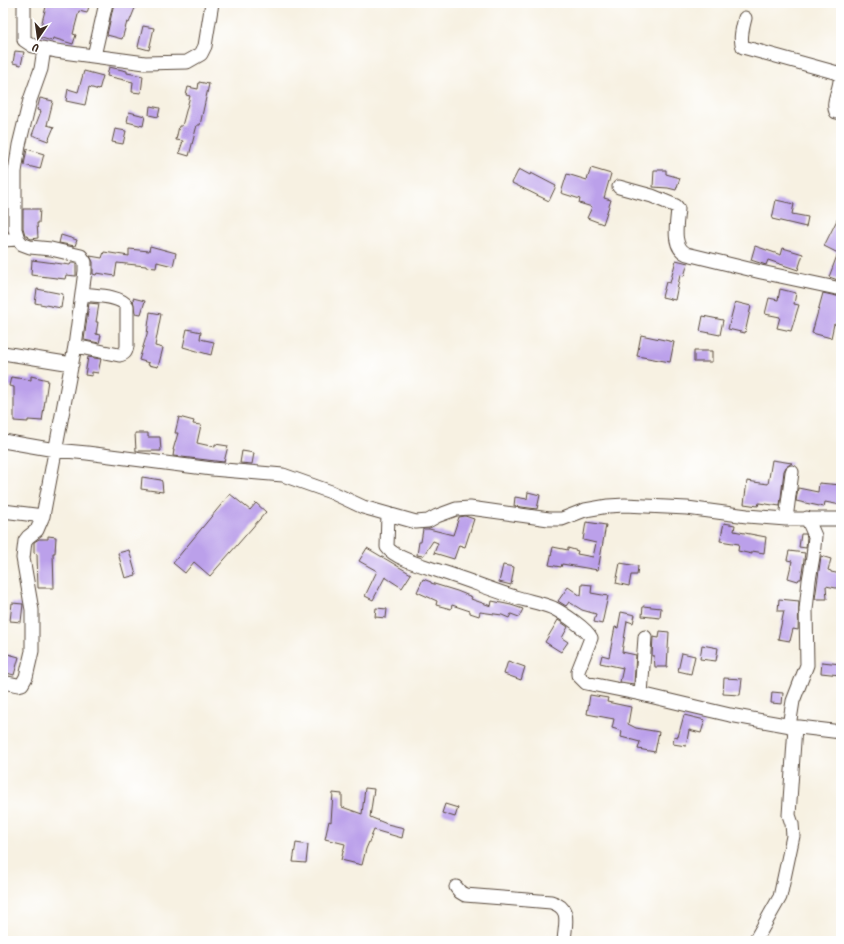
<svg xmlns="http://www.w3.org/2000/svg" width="844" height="944" font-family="Kalam,sans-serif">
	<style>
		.building { fill: #bba0ea }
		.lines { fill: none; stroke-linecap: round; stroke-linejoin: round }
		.minor-casing { stroke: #57483b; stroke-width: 15 }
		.minor { stroke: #fff; stroke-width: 13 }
	</style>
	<rect width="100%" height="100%" fill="#fff"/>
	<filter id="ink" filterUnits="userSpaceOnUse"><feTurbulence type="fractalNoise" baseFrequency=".025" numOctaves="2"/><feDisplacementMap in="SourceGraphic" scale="8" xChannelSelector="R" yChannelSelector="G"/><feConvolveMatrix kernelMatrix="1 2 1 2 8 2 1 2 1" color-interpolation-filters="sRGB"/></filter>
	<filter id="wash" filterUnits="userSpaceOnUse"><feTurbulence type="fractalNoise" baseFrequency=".012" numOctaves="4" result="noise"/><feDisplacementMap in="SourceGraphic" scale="16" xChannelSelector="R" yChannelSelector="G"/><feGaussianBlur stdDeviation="0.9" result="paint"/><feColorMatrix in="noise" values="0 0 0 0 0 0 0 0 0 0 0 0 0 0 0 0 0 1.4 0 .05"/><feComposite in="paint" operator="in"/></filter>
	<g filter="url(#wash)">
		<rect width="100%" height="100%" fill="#f7f1e2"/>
		<g id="blocks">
			<path class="building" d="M 47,3 L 90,3 L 87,13 L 79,11 L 73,34 L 76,35 L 73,44 L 53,38 L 52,41 L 38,37 Z
				M 114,3 L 137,3 L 129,23 L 127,22 L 122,39 L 107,35 Z
				M 143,26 L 154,28 L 149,50 L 138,47 Z
				M 15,51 L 24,52 L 21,65 L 13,63 Z
				M 109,67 L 127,71 L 127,73 L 143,76 L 141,93 L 132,92 L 133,82 L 107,76 Z
				M 84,71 L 103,76 L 99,90 L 89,87 L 85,105 L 66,101 L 68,89 L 78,92 Z
				M 199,82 L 209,84 L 200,125 L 197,125 L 189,156 L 179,153 L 183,141 L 176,140 L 179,126 L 182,126 L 190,96 L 186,95 L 188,87 L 198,89 Z
				M 40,98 L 53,101 L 47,125 L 54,127 L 48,141 L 32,135 L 41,111 L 37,110 Z
				M 150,106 L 160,108 L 158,117 L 149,115 Z
				M 129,112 L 145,116 L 143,126 L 127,122 Z
				M 115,129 L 126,131 L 123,144 L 112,142 Z
				M 27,149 L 44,154 L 40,169 L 24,165 Z
				M 591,168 L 611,174 L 604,198 L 611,200 L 603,224 L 587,218 L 592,207 L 579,203 L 580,199 L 561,193 L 567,174 L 587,180 Z
				M 519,169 L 530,175 L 531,173 L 556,186 L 549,201 L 512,183 Z
				M 654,170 L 666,170 L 666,174 L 680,178 L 676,190 L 668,188 L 653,187 Z
				M 776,200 L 794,204 L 792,214 L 808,217 L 806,227 L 772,219 Z
				M 23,209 L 40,209 L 39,223 L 37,223 L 38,238 L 31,239 L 25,235 L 23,228 Z
				M 841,212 L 841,281 L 829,277 L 838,253 L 824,246 Z
				M 61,235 L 77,240 L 75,246 L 59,243 Z
				M 150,246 L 176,253 L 173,266 L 157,262 L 156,268 L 146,267 L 146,266 L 117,263 L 115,276 L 97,273 L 96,275 L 93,274 L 93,262 L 90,256 L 102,258 L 104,252 L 129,256 L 129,249 L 149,251 Z
				M 755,246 L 781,255 L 783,248 L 803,254 L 798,270 L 768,260 L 766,265 L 751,260 Z
				M 32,260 L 70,265 L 71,263 L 76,263 L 76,276 L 66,275 L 65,279 L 31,275 Z
				M 676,260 L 688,263 L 684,276 L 680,275 L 675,300 L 662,297 L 666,282 L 670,283 Z
				M 37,289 L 63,294 L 61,308 L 35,303 Z
				M 780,289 L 796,293 L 794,304 L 799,305 L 791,331 L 777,328 L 780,317 L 765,314 L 769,298 L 778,300 Z
				M 823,293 L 841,297 L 841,326 L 834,324 L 831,338 L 812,333 Z
				M 133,298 L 145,301 L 141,314 L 135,313 Z
				M 735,302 L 751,306 L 745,333 L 728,329 Z
				M 89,303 L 99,304 L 96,322 L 98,322 L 96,334 L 101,335 L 99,343 L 84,340 Z
				M 150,312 L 161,314 L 155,346 L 163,348 L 158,367 L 148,365 L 149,363 L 139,360 L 147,334 Z
				M 703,316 L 723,320 L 720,335 L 700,331 Z
				M 187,329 L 201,332 L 200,339 L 214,342 L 211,355 L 183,347 Z
				M 641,335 L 674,342 L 670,362 L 637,356 Z
				M 694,351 L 712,351 L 712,362 L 694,362 Z
				M 88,357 L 101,359 L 98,373 L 92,372 L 92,376 L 85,375 Z
				M 31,376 L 48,380 L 42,421 L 28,420 L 28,422 L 14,421 L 14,387 L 9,386 L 11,377 L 31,380 Z
				M 179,417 L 194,421 L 193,424 L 201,425 L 197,443 L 215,447 L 215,444 L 228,446 L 224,462 L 173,456 L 174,450 L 173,450 L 178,433 L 175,433 Z
				M 135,433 L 148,433 L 148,437 L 160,437 L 161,451 L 136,451 Z
				M 242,451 L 254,453 L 252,464 L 240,463 Z
				M 772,460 L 792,463 L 786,467 L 784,471 L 780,506 L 759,503 L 758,506 L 744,504 L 747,481 L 768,484 Z
				M 142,477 L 161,480 L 162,482 L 163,492 L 141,489 Z
				M 819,483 L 841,485 L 841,505 L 825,502 L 824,507 L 796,501 L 798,488 L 818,492 Z
				M 528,492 L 540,495 L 537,509 L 514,506 L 515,497 L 527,499 Z
				M 230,494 L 250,510 L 256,503 L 266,512 L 210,576 L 194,562 L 185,573 L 173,563 Z
				M 465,516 L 474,519 L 465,547 L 459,545 L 454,559 L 434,553 L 438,543 L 433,541 L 423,556 L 417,555 L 419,542 L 421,542 L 423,529 L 429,529 L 453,535 L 459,517 Z
				M 586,522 L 606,525 L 598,570 L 562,564 L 561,567 L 549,565 L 553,547 L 568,550 L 568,548 L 578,551 L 577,554 L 593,557 L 596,543 L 583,540 Z
				M 724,523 L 735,525 L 734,531 L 766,537 L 764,553 L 752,551 L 752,554 L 738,551 L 739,544 L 720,541 Z
				M 801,534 L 806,534 L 807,537 L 806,548 L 799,547 Z
				M 48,536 L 56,537 L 55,553 L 53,553 L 54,588 L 38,588 L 37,554 L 34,553 L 34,542 L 39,539 L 48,539 Z
				M 367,548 L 411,574 L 402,588 L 385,577 L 373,600 L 365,596 L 377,571 L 359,561 Z
				M 129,550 L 136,575 L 125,578 L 118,553 Z
				M 789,551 L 805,553 L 801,579 L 799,579 L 798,581 L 788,578 L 792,561 L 787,560 Z
				M 821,556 L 831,559 L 828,570 L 831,571 L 831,572 L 841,574 L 841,589 L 826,586 L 827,599 L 815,599 Z
				M 620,563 L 638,566 L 637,575 L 631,575 L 629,586 L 616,583 Z
				M 503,565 L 514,567 L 511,585 L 499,582 Z
				M 423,579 L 431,582 L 431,583 L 457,591 L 472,597 L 471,599 L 491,606 L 492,601 L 511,605 L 523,609 L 519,617 L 511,614 L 509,618 L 502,615 L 480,612 L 479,616 L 470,613 L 470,611 L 452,605 L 451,609 L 436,605 L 437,601 L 417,592 Z
				M 582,584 L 592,585 L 591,593 L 608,596 L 602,624 L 594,622 L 596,614 L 582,610 L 569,602 L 566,606 L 558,601 L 568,587 L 581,596 Z
				M 779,599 L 799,601 L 798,630 L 793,629 L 790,641 L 778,639 L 784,611 L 778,611 Z
				M 12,603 L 23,604 L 21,622 L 10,621 Z
				M 643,606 L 661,608 L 660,618 L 642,616 Z
				M 376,608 L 387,609 L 386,618 L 375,617 Z
				M 621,612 L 635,615 L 633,623 L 627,621 L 622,652 L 636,655 L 634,684 L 620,682 L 623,668 L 600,663 L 602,655 L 609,657 L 615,627 L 618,628 Z
				M 558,620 L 568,627 L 562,638 L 568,642 L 561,652 L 545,642 Z
				M 660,631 L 669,632 L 667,667 L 655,667 L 654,656 L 652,656 L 653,637 L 659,638 Z
				M 702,645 L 718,648 L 716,661 L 700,659 Z
				M 682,653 L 695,656 L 691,674 L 678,671 Z
				M 8,654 L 19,657 L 14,675 L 3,672 Z
				M 508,661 L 525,667 L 521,680 L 504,674 Z
				M 822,662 L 841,664 L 840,675 L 821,673 Z
				M 724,678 L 742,679 L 740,695 L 723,694 Z
				M 772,692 L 783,693 L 782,704 L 771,703 Z
				M 590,695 L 608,698 L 607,702 L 631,707 L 628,724 L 636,728 L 659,732 L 655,752 L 638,749 L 640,742 L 621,737 L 622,731 L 612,728 L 614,719 L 587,714 Z
				M 684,715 L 705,720 L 701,733 L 689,730 L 686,746 L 673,744 L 674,736 L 678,737 Z
				M 365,788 L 374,789 L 370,817 L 387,824 L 404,828 L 402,838 L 374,830 L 366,849 L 362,865 L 341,860 L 345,844 L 325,839 L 329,821 L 331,822 L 333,793 L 342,794 L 342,807 L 362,814 Z
				M 445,804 L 458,808 L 455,817 L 442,813 Z
				M 296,843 L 308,845 L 306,863 L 293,862 Z"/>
		</g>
	</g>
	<g filter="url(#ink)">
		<use href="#blocks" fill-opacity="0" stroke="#57483b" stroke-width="1"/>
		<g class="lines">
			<g class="minor-casing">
				<path id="minor" d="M 24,3 L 24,40 L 33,46 L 56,51 L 145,63 L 187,62 L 201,54 L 205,46 L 212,3
					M 745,18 C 743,27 739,39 743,47 L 834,72 L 840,75 C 842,87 831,101 836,112 L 841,113
					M 94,56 L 106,3
					M 619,187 L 652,196 L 676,206 L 678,209 C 677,223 671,247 687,254 L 761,272 L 841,289
					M 3,240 L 18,239
					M 75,346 L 119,355 C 125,354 126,352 127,346 L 127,306 C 119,295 95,296 82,294
					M 3,353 L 72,364
					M 3,441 L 55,450 L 87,453 L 212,469 L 283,475 L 331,492 L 363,507 L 416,522 L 428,521 L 437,516 L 456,509 L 470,508 L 549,519 L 562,519 L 585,510 L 608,506 L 625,505 L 687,508 L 747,516 L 786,519 L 841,519
					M 3,511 L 43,516
					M 388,514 L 387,547 C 394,558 424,566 436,570 C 463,578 489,589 515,597 C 527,601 542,603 553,608 C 563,613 587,629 591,638 L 578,671 L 578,675 L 586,683 L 641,694 L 730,715 L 791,726 L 841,732
					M 786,519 L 792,472
					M 3,682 L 18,685 L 22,684 L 26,677 L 32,651 L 32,610 L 23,558 L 25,541 L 28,537 L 37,530 L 43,516 L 75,346 L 85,271 L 85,262 L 81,256 L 51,249 L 30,247 L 22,244 L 18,239 L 15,229 L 15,172 L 19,145 L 30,100 L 41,69 L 44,49
					M 641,694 L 645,637
					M 789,726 L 793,701 L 807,665 L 806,610 L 809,580 L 813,557 L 815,536 L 807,518
					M 456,887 L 460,892 L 465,895 L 551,902 C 572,908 565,924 564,941
					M 755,941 L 780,897 L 793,836 L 792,824 L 789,815 L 795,727"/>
			</g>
			<use href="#minor" class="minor"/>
		</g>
	</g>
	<rect width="844" height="944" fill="none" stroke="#fff" stroke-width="16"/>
	<g transform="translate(38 38) rotate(193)" stroke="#ffffff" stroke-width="3" paint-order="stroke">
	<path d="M0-3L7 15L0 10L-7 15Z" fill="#3b2a1e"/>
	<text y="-6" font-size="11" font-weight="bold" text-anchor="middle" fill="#3b2a1e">U</text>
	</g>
</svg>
